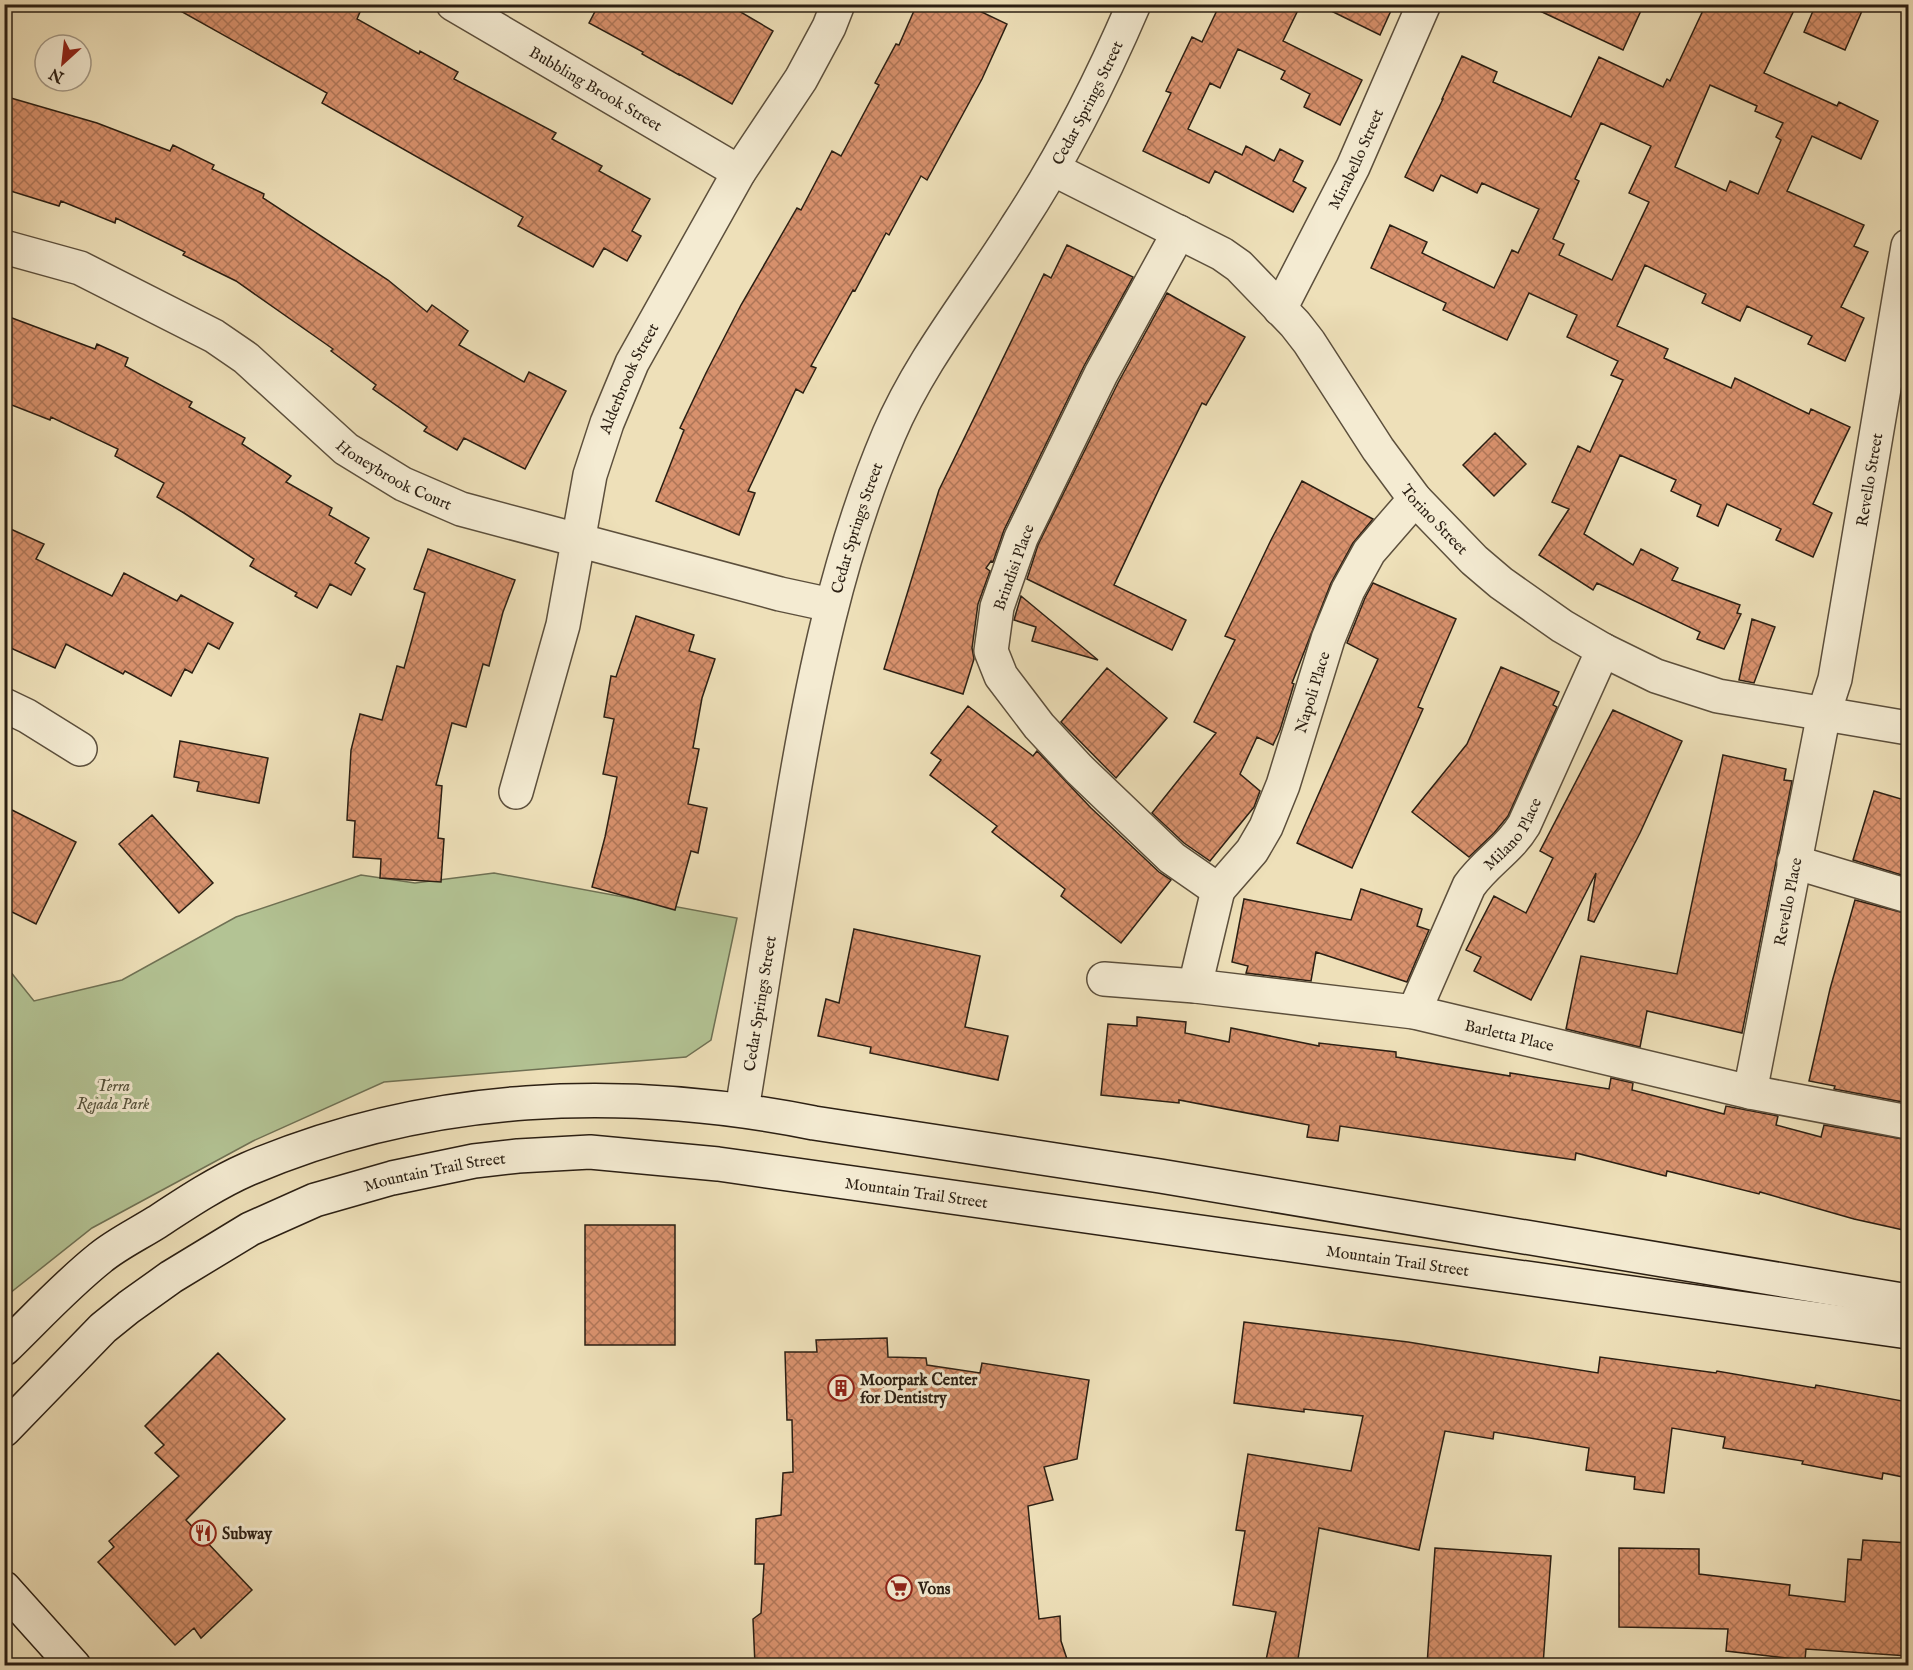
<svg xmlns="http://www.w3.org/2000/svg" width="1913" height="1670" font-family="'IM FELL English',serif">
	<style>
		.park { fill: #b3c394; stroke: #6f7154; stroke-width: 1.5 }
		.building { fill: url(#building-cross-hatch); stroke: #2b1f13; stroke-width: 1.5; fill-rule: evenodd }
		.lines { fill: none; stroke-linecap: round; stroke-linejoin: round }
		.street-casing { stroke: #5c4f3c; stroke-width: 36 }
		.secondary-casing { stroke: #2b1f13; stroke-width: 36 }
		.street { stroke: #f4ebd2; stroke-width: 33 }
		.secondary { stroke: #f4ebd2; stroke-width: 33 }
		.labels { text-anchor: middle; stroke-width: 6; stroke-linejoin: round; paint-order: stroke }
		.street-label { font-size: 16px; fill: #2b1f13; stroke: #f4ebd2 }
		.park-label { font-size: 16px; font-style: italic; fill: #54503a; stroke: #f4ebd2 }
		.poi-label { font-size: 16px; font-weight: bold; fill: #2b1f13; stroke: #f4ebd2; text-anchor: start }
	</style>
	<defs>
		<pattern id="building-cross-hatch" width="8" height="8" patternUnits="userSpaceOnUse" patternTransform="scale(1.5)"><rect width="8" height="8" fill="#d8916d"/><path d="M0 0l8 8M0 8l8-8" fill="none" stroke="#af7658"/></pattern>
	</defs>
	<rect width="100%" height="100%" fill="#eee0b9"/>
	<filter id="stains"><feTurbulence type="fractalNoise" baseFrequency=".00333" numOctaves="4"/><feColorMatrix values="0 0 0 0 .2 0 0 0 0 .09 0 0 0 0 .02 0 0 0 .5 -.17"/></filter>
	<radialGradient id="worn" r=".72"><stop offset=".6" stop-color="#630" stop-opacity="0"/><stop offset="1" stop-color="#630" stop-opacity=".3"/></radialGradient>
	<path class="park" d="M 494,873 L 737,918 L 711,1040 L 686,1057 L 384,1082 L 253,1141 L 92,1228 L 5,1297 L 5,965 L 34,1001 L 122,980 L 236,917 L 361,875 L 415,883 Z"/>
	<path class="building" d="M 168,4 L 347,4 L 360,12 L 357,19 L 419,54 L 420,51 L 458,72 L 454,79 L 556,133 L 552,139 L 602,166 L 599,171 L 650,199 L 632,231 L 641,236 L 627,261 L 604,248 L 593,267 L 518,226 L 523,217 L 322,103 L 327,93 Z
		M 599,4 L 727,4 L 773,31 L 732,104 L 679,74 L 679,75 L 642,54 L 643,52 L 589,23 Z
		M 917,4 L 965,4 L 1007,24 L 982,79 L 927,180 L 921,176 L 889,235 L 886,233 L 855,291 L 853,290 L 811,366 L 816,368 L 803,393 L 796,389 L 748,491 L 755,493 L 739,535 L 656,501 L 684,430 L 680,428 L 706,373 L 741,305 L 797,208 L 801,210 L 832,151 L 841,156 L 879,85 L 875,83 L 896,44 L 899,45 Z
		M 1220,4 L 1301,4 L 1283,41 L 1362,80 L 1340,125 L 1304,107 L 1310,94 L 1281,79 L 1285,71 L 1238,49 L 1220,88 L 1210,83 L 1188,129 L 1242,155 L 1246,146 L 1274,161 L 1280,149 L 1303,161 L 1293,181 L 1306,188 L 1293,212 L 1215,171 L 1209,183 L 1143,151 L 1171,93 L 1166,91 L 1192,37 L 1202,42 Z
		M 1317,4 L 1394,4 L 1380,35 Z
		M 1525,4 L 1644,4 L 1623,50 Z
		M 1706,4 L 1797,4 L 1764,73 L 1837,106 L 1839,102 L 1878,121 L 1861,159 L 1812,136 L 1787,191 L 1864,225 L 1854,246 L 1868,252 L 1841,307 L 1864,318 L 1845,361 L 1808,344 L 1812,336 L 1747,306 L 1740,321 L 1702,303 L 1706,294 L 1645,265 L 1617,326 L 1668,349 L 1664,358 L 1731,388 L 1735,378 L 1809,414 L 1811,409 L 1850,427 L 1813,504 L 1832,513 L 1813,557 L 1776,540 L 1781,529 L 1727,504 L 1718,526 L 1697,516 L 1701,505 L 1671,491 L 1676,480 L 1620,455 L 1584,534 L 1633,565 L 1641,549 L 1678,568 L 1672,580 L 1740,605 L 1737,613 L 1741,614 L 1724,649 L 1697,639 L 1700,632 L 1597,583 L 1593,590 L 1539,555 L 1569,509 L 1552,502 L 1578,446 L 1590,452 L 1623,380 L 1611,375 L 1618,361 L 1567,337 L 1577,315 L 1529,293 L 1507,340 L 1443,310 L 1446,303 L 1371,268 L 1390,225 L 1427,242 L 1422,253 L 1494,288 L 1512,250 L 1518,253 L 1539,209 L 1482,183 L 1477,193 L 1441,175 L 1433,191 L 1405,177 L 1443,99 L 1442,99 L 1462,56 L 1497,72 L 1493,82 L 1571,117 L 1599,57 L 1663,87 L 1667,79 L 1670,81 ZM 1710,85 L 1757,106 L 1755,111 L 1783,123 L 1776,137 L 1781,140 L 1758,194 L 1730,181 L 1726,191 L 1675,167 ZM 1601,123 L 1651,146 L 1629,193 L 1649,202 L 1612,280 L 1559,255 L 1564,244 L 1553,239 L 1579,181 L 1575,179 Z
		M 1816,4 L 1865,4 L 1845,50 L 1804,32 Z
		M 4,96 L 97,123 L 170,151 L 173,145 L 214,165 L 212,169 L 264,194 L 263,198 L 388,280 L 427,312 L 432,305 L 468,331 L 459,345 L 524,382 L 529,372 L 566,391 L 525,469 L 464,438 L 457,450 L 424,431 L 427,427 L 373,389 L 376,385 L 331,351 L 333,349 L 236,281 L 183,255 L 185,252 L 116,218 L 115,223 L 61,201 L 59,206 L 4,189 Z
		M 1067,245 L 1133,277 L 1084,366 L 1004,530 L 993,562 L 991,561 L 986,568 L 990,571 L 978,604 L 972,648 L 974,659 L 963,694 L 884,669 L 939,490 L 1044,274 L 1051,278 Z
		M 1167,293 L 1245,337 L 1206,405 L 1202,403 L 1160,487 L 1114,585 L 1186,620 L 1172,650 L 1027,579 L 1038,545 L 1118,383 Z
		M 4,315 L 95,349 L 97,344 L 128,358 L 125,366 L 192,402 L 189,407 L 245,438 L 242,444 L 291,476 L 286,482 L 332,508 L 329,515 L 369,538 L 355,563 L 365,569 L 351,595 L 330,584 L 317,608 L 295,596 L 297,593 L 250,566 L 254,559 L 184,513 L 157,497 L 164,483 L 115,456 L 118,449 L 51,417 L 50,420 L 4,402 Z
		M 1495,433 L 1526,464 L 1494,496 L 1463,465 Z
		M 1302,481 L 1373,519 L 1353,543 L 1331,583 L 1292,683 L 1294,684 L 1280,730 L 1273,745 L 1257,737 L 1240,774 L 1260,791 L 1254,807 L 1210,861 L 1184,843 L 1152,813 L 1216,733 L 1194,722 L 1235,640 L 1225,636 L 1271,540 Z
		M 4,526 L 44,544 L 36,559 L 112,596 L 124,573 L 177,601 L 181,595 L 233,623 L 219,649 L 208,643 L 192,673 L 185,669 L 171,696 L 125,671 L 123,674 L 66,644 L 55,668 L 4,645 Z
		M 428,549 L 515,580 L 503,612 L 489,666 L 483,664 L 466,727 L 452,723 L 436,785 L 442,786 L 438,838 L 444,839 L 441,882 L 380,878 L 381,859 L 353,857 L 355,821 L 347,820 L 351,750 L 360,714 L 382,720 L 397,666 L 404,668 L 425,593 L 414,589 Z
		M 1373,583 L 1456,619 L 1418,707 L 1423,709 L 1352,868 L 1297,843 L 1378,659 L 1347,643 L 1365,598 Z
		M 1021,596 L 1098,660 L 1032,641 L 1036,627 L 1014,620 Z
		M 636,616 L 694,635 L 689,651 L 715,659 L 702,698 L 693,748 L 699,749 L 688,804 L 707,808 L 698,853 L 691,851 L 675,910 L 592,887 L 605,837 L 617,777 L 603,774 L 614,719 L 604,717 L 611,676 L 616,677 Z
		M 1752,619 L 1775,627 L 1754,683 L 1739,680 Z
		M 1501,667 L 1559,692 L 1553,705 L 1557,707 L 1508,816 L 1494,833 L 1469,857 L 1412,812 L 1467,744 Z
		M 1107,668 L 1167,718 L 1116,778 L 1061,722 Z
		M 968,706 L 1033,756 L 1037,751 L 1091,808 L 1159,872 L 1171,880 L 1121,943 L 1061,896 L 1065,889 L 992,832 L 997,826 L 930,775 L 941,760 L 931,753 Z
		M 1613,710 L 1682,741 L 1640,833 L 1594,922 L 1588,920 L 1596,873 L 1531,1000 L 1474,971 L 1481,957 L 1466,950 L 1494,896 L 1526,913 L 1553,858 L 1540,851 Z
		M 180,741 L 268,758 L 259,803 L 197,791 L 199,782 L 174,777 Z
		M 1723,755 L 1786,769 L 1784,780 L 1792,781 L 1742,1033 L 1647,1011 L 1640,1047 L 1566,1029 L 1581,956 L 1677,974 Z
		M 1874,791 L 1908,801 L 1908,877 L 1853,860 Z
		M 4,806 L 76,842 L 36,924 L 4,908 Z
		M 152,815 L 213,883 L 179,913 L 119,844 Z
		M 1361,889 L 1422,909 L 1417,926 L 1429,930 L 1407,982 L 1316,952 L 1311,981 L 1246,973 L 1248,966 L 1232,962 L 1244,899 L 1351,920 Z
		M 1855,900 L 1908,914 L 1908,1103 L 1834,1089 L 1835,1086 L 1809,1081 L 1830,989 Z
		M 854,929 L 980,956 L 965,1027 L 1008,1036 L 998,1080 L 870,1053 L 871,1047 L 818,1036 L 826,999 L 839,1003 Z
		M 1137,1017 L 1186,1022 L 1185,1033 L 1229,1042 L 1231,1028 L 1319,1046 L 1319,1043 L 1396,1052 L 1396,1057 L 1510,1076 L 1510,1073 L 1609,1089 L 1611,1078 L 1633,1083 L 1632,1090 L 1724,1114 L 1726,1106 L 1778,1116 L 1776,1125 L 1821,1137 L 1824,1125 L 1908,1140 L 1908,1231 L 1854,1219 L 1760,1192 L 1759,1194 L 1667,1171 L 1666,1176 L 1576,1153 L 1575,1160 L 1340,1126 L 1338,1141 L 1307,1137 L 1309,1125 L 1179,1100 L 1179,1103 L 1101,1095 L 1108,1024 L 1137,1026 Z
		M 585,1225 L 675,1225 L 675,1345 L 585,1345 Z
		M 1244,1322 L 1408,1342 L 1598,1373 L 1600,1357 L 1716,1373 L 1717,1371 L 1815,1388 L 1816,1385 L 1908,1402 L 1908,1478 L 1883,1473 L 1882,1479 L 1802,1464 L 1803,1461 L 1723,1448 L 1725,1437 L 1672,1428 L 1664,1493 L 1634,1489 L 1635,1477 L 1586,1470 L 1589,1448 L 1494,1432 L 1493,1439 L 1445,1431 L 1419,1550 L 1319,1528 L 1297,1665 L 1265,1665 L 1276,1612 L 1233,1605 L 1245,1531 L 1236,1530 L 1248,1454 L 1351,1471 L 1363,1416 L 1304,1409 L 1304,1412 L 1234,1403 Z
		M 887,1338 L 888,1357 L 926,1358 L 927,1365 L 980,1373 L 982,1363 L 1089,1380 L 1077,1459 L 1044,1467 L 1053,1500 L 1028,1506 L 1039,1619 L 1060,1616 L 1061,1641 L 1069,1665 L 755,1665 L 753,1619 L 761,1613 L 764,1564 L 755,1564 L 756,1519 L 781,1515 L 783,1473 L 793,1472 L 792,1420 L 787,1420 L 785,1352 L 817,1352 L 816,1340 Z
		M 218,1353 L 285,1419 L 186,1520 L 252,1590 L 201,1638 L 194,1628 L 175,1645 L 98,1562 L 114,1547 L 109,1541 L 179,1476 L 155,1453 L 164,1445 L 145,1426 Z
		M 1863,1540 L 1908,1543 L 1908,1656 L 1806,1649 L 1805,1660 L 1726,1651 L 1728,1629 L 1619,1627 L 1619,1548 L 1699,1549 L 1699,1574 L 1790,1585 L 1789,1595 L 1845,1602 L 1848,1559 L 1861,1560 Z
		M 1435,1548 L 1551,1556 L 1543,1665 L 1427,1665 Z"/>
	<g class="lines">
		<g class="street-casing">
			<g id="street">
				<path id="s1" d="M 453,4 L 739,172"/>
				<path id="s2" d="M 1053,169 L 1222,254 L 1239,266 L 1295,324 L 1309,342 L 1378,449 L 1415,499 L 1474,560 L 1501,583 L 1562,626 L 1603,650 L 1656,676 L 1718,696 L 1908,728"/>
				<path d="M 1179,232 L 1101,374 L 1021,538 L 997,607 L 991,651 L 1001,676 L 1039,726 L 1079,769 L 1172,858 L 1218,890"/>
				<path id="s3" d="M 4,247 L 80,268 L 214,336 L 246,358 L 346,449 L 403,484 L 461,509 L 780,594 L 831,605"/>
				<path id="s4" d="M 1280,309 L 1353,167 L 1424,4"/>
				<path d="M 4,705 L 27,716 L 80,749"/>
				<path id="s5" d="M 516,792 L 563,625 L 590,475 L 607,423 L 632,363 L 739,172 L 801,79 L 829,27 L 838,4"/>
				<path d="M 1794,862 L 1908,896"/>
				<path id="s6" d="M 1218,890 L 1252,851 L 1266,827 L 1283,785 L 1328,639 L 1348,590 L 1369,552 L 1415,499"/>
				<path id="s7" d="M 1104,979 L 1195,986 L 1414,1012 L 1750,1092 L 1908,1122"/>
				<path d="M 1195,986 L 1218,890"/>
				<path id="s8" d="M 1414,1012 L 1469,886 C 1486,862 1509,850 1524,825 L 1603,650"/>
				<path id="s9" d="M 1750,1092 L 1824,713 L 1835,679 L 1908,246"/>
				<path id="s10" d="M 742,1110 C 758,1010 774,909 791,809 C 812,682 838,554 889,434 C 921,359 974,295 1017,226 C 1063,156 1101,81 1134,4"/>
			</g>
		</g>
		<g class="secondary-casing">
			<g id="secondary">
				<path d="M 4,1349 C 36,1318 65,1286 100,1258 C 117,1244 138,1234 157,1222 C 186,1203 216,1183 248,1169 C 428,1092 623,1085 814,1123 L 1160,1176 L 1908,1301"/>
				<path id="s11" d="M 4,1430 L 103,1328 L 129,1307 L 171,1277 L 250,1229 L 315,1200 L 392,1178 L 474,1161 L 518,1156 L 590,1152 L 718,1164 L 1908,1332"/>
				<path d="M 4,1588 L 74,1666"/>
			</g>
		</g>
		<use href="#street" class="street"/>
		<use href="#secondary" class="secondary"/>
	</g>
	<defs>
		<g id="building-ring" transform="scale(1.35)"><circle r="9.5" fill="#f4ebd2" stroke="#8f2418" stroke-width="1.5"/><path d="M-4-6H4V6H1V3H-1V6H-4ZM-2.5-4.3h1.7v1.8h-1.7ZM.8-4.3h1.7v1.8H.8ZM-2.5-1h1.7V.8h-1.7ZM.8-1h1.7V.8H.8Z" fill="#8f2418"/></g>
		<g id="restaurant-ring" transform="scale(1.35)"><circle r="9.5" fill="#f4ebd2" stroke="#8f2418" stroke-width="1.5"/><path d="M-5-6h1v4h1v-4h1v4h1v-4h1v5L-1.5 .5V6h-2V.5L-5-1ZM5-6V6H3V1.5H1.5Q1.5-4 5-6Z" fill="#8f2418"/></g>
		<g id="supermarket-ring" transform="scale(1.35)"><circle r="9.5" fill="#f4ebd2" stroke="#8f2418" stroke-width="1.5"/><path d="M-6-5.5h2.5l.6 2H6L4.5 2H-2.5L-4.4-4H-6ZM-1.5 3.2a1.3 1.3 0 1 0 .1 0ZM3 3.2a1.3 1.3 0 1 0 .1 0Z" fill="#8f2418"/></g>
	</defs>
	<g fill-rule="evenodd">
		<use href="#building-ring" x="841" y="1388"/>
		<use href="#restaurant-ring" x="203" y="1533"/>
		<use href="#supermarket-ring" x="899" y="1588"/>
	</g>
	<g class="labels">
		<g class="street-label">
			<text dy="6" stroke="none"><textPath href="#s1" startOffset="166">Bubbling Brook Street</textPath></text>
			<text dy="6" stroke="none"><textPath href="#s10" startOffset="1080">Cedar Springs Street</textPath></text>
			<text dy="6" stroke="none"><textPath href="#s4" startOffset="168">Mirabello Street</textPath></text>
			<text dy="6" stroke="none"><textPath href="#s5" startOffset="430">Alderbrook Street</textPath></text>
			<text dy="6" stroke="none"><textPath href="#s3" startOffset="458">Honeybrook Court</textPath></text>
			<text dy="6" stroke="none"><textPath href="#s9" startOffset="624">Revello Street</textPath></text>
			<text dy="6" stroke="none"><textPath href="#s2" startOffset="531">Torino Street</textPath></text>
			<text dy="6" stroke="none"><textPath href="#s10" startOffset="594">Cedar Springs Street</textPath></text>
			<text transform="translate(1013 567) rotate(-70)" y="6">Brindisi Place</text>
			<text dy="6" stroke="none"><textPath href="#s6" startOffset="222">Napoli Place</textPath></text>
			<text dy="6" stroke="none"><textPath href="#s8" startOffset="206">Milano Place</textPath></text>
			<text dy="6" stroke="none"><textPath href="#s9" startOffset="194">Revello Place</textPath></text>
			<text dy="6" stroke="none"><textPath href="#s10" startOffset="108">Cedar Springs Street</textPath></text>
			<text dy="6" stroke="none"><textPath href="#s7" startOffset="410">Barletta Place</textPath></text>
			<text dy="6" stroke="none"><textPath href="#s11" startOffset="514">Mountain Trail Street</textPath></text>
			<text dy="6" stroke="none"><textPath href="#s11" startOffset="1000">Mountain Trail Street</textPath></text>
			<text dy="6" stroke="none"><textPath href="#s11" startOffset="1486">Mountain Trail Street</textPath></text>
		</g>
		<g class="park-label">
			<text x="113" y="1091">Terra<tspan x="113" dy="18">Rejada Park</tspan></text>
		</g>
		<g class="poi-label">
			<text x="860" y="1385">Moorpark Center<tspan x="860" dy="18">for Dentistry</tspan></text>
			<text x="222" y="1539">Subway</text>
			<text x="918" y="1594">Vons</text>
		</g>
	</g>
	<rect width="1913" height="1670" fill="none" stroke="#eee0b9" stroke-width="24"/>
	<rect x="6" y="6" width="1901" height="1658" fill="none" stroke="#2b1f13" stroke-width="3"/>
	<rect x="12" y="12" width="1889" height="1646" fill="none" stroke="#2b1f13" stroke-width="1.5"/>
	<g transform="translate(63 63) rotate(207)"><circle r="28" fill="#f4ebd2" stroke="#a49986" stroke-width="1.5"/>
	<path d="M0-4.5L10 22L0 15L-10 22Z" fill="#8f2418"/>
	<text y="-9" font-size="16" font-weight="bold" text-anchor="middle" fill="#2b1f13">N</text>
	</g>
	<rect width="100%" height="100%" filter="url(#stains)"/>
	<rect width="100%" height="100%" fill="url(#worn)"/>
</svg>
